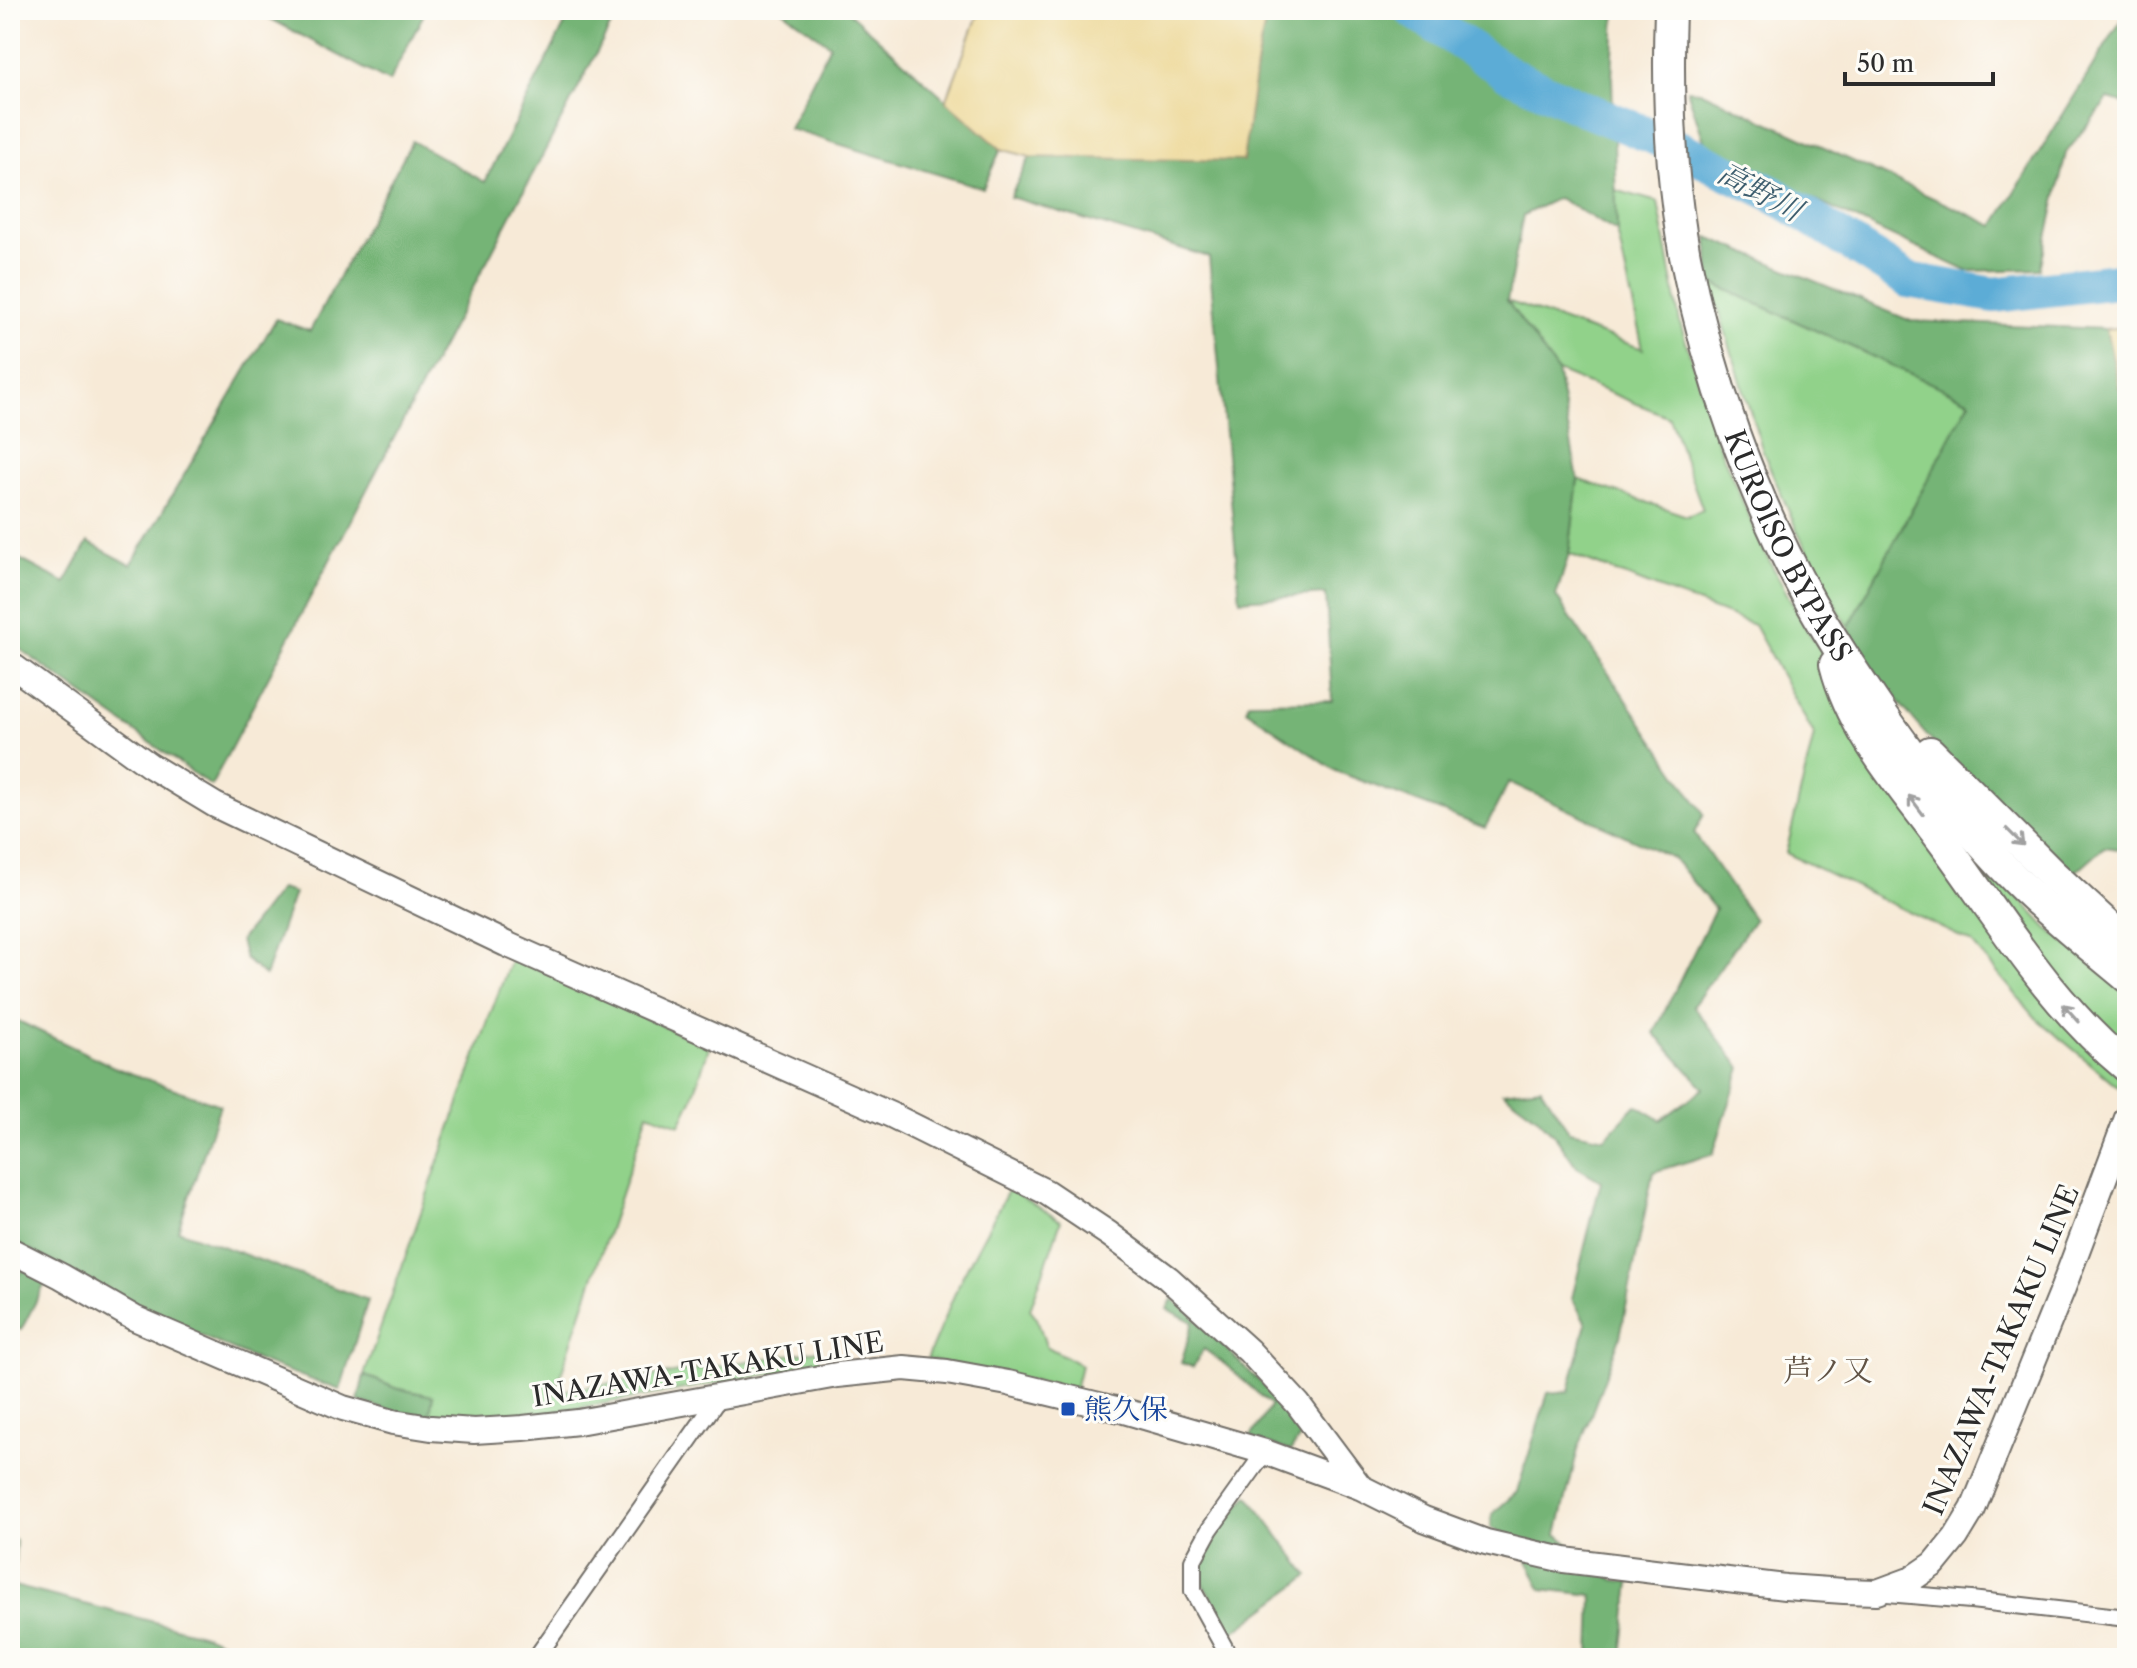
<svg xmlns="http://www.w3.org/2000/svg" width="2137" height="1668" font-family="'Libre Caslon Text','Noto Serif JP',serif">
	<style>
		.green { fill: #91d28a; stroke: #5e7e5a; stroke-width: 2 }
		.forest { fill: #74b476; stroke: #507050; stroke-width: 2 }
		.sand { fill: #eeda9e; stroke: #8c8264; stroke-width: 2 }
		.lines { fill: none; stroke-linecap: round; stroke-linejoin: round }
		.river { stroke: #5cacd6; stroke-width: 36 }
		.street-casing { stroke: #726e67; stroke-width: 20 }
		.secondary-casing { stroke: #726e67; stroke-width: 28 }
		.highway-casing { stroke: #726e67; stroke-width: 34 }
		.street { stroke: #fff; stroke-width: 16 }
		.secondary { stroke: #fff; stroke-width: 24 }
		.highway { stroke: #fff; stroke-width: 30 }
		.oneway { stroke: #a0a0a0 }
		.transit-dot { fill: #1a4fb4; stroke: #fdfcf7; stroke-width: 3 }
		.labels { text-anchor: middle; stroke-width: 6; stroke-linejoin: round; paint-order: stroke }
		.street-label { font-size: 28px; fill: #2b2b2b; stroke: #fdfcf7 }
		.transit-label { font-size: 28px; fill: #164399; stroke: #fdfcf7; text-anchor: start }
		.water-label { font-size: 30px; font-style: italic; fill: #3f5f6f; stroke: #fdfcf7 }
		.neighbourhood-label { font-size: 30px; fill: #625446; stroke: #fdfcf7 }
	</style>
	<rect width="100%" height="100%" fill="#fdfcf7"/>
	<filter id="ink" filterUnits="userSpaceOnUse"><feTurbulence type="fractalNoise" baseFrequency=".0125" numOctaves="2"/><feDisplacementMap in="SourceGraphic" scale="16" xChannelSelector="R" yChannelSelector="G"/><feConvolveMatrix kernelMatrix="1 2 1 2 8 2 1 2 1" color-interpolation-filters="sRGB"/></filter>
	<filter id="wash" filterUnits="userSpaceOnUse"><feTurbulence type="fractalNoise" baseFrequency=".006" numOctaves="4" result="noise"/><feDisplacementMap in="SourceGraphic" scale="32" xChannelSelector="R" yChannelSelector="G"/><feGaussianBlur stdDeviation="1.8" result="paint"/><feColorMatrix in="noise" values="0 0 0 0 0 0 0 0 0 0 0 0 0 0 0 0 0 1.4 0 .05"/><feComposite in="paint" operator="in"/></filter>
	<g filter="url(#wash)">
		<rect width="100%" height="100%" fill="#f7ead7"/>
		<path class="green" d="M 1615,190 L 1658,202 L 1680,323 L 1718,444 L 1762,547 L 1805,627 L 1892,758 L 2046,927 L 2127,994 L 2127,1094 L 2036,1018 L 1971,942 L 1786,853 L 1814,735 L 1754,625 L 1569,554 L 1578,479 L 1687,516 L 1703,510 L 1669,417 L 1557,371 L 1507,301 L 1643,349 L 1617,232 Z
			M 1710,282 L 1970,401 L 1848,628 L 1799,535 L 1763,452 Z
			M 512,957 L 709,1047 L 692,1100 L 680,1125 L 648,1113 L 555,1392 L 818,1350 L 820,1365 L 539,1415 L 472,1421 L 429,1418 L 432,1396 L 395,1388 L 364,1375 L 490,1015 Z
			M 1009,1189 L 1061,1221 L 1030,1309 L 1037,1318 L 1046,1346 L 1081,1365 L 1075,1390 L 927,1359 L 961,1279 Z"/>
		<path class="forest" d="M 254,10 L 426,10 L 389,82 Z
			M 572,10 L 619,10 L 211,786 L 10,642 L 10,554 L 65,583 L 88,542 L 131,565 L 276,319 L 310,331 L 412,141 L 485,182 Z
			M 782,10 L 846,10 L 1001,149 L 983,188 L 789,129 L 830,45 Z
			M 1268,10 L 1615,10 L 1612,79 L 1617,232 L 1558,198 L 1523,215 L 1507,301 L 1557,371 L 1578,479 L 1569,554 L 1556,596 L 1704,814 L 1694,833 L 1754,920 L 1693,1006 L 1741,1068 L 1713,1154 L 1653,1172 L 1620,1337 L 1578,1450 L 1557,1534 L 1614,1580 L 1630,1582 L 1622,1658 L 1590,1658 L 1592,1595 L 1541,1589 L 1517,1538 L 1491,1528 L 1492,1514 L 1517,1492 L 1548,1393 L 1569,1391 L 1586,1323 L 1572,1298 L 1601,1181 L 1577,1167 L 1556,1137 L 1536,1116 L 1503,1092 L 1541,1087 L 1569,1131 L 1605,1138 L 1636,1105 L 1661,1120 L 1704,1088 L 1654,1033 L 1715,909 L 1673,858 L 1509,782 L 1485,828 L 1336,771 L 1246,710 L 1249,702 L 1332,701 L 1326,594 L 1240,600 L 1209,257 L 1010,197 L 1030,157 L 1243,160 L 1257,59 Z
			M 2127,11 L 2127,104 L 2108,99 L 2066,153 L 2040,269 L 1967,271 L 1707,150 L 1687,90 L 1700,91 L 1994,226 Z
			M 1708,237 L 1911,321 L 2106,329 L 2120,389 L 2127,392 L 2127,513 L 2125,516 L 2127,517 L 2127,850 L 2104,847 L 2070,877 C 2010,821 1948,765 1897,700 C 1877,675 1862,657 1848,628 L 1970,401 L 1710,282 Z
			M 280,889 L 294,893 L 265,976 L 245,959 L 240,941 Z
			M 10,1017 L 116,1068 L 220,1105 L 178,1230 L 368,1300 L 340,1390 L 259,1361 L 153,1315 L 10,1240 Z
			M 23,1270 L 46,1282 L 21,1330 L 10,1326 L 10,1279 L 14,1281 Z
			M 1172,1299 L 1192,1315 L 1272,1394 L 1303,1434 L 1290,1451 L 1250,1438 L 1271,1405 L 1227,1366 L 1204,1349 L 1193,1367 L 1181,1363 L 1193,1322 L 1167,1309 Z
			M 364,1375 L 395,1388 L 433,1396 L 429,1418 L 393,1412 L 358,1401 Z
			M 1248,1495 L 1309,1576 L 1231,1634 L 1200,1578 L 1206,1549 Z
			M 10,1536 L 16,1540 L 14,1586 L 205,1635 L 257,1658 L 10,1658 Z"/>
		<path class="sand" d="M 980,10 L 1268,10 L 1257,59 L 1243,161 L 1030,157 L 1001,149 L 946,101 Z
			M 2127,327 L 2127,392 L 2120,390 L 2106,329 Z"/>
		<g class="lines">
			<path class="river" d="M 1412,10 L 1509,74 L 1592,112 L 1664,141 L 1773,194 L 1908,280 L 1994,295 L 2127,280"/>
		</g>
	</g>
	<g filter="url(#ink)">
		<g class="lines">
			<g class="street-casing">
				<path id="street" d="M 1887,1593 L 1971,1600 L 2127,1618
					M 536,1658 L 720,1396
					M 1230,1658 L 1193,1591 L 1193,1560 L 1210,1529 L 1265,1452"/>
			</g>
			<g class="secondary-casing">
				<path id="secondary" d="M 10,664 L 149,765 L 215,805 L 506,944 L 891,1115 L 1046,1192 L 1109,1234 L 1168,1278 L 1249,1351 L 1298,1404 L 1360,1487
					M 10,1250 L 61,1276 L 134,1318 L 343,1408 L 393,1422 L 431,1428 L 474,1431 L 523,1428 L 578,1422 L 837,1375 L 904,1368 L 947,1372 L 1008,1383 L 1124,1411 L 1265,1452 L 1360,1487 L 1424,1519 L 1486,1542 L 1564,1560 L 1785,1587 L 1844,1591 L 1877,1592 L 1912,1579 L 1934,1564 L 1956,1537 L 1973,1509 L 2063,1288 L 2127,1118"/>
			</g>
			<g class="highway-casing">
				<g id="highway">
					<path id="s1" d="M 1670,10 C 1667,92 1670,176 1685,256 C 1708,374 1752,497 1810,601 C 1833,642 1859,680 1885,718 C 1925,775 1968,833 2018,882 C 2052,916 2090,946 2127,977"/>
					<path d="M 1835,664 C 1853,735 1907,792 1949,850 C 2004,926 2054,1007 2127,1067"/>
					<path d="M 1930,752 L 2052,874 L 2127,943"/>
				</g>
			</g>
			<use href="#street" class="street"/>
			<use href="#secondary" class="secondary"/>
			<use href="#highway" class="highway"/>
		</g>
		<defs><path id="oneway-shaft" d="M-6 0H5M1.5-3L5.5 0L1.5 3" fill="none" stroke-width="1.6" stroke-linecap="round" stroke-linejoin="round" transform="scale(2)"/></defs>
		<g class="oneway">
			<use href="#oneway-shaft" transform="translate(1916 805) rotate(-127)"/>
			<use href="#oneway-shaft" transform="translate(2015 837) rotate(45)"/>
			<use href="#oneway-shaft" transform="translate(2071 1013) rotate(-132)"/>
		</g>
	</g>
	<rect class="transit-dot" x="1060" y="1401" width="16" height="16" rx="4"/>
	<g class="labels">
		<g class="street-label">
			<text dy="10" stroke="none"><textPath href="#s1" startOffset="556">KUROISO BYPASS</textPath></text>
			<text transform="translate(2001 1350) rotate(-67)" y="10">INAZAWA-TAKAKU LINE</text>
			<text transform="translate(708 1369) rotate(-9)" y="10">INAZAWA-TAKAKU LINE</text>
		</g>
		<g class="transit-label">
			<text x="1084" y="1419">熊久保</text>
		</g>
		<g class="water-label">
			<text transform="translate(1760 192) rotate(28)" y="10">高野川</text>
		</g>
		<g class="neighbourhood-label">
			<text x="1828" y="1381">芦ノ又</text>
		</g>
	</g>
	<rect width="2137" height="1668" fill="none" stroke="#fdfcf7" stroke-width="40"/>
	<path d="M1845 72v12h148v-12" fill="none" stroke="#2b2b2b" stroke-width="4"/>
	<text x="1857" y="72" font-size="24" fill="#2b2b2b" stroke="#fdfcf7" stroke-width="6" paint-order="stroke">50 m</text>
</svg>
